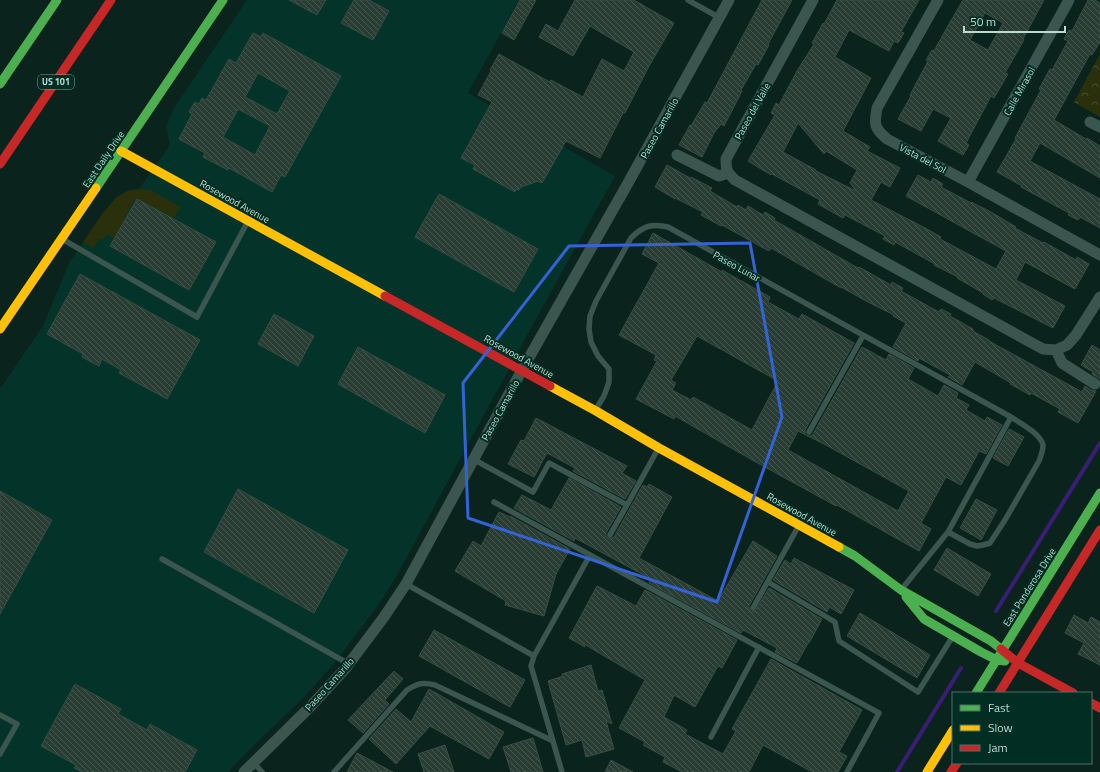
<svg xmlns="http://www.w3.org/2000/svg" width="1100" height="772" font-family="'Titillium Web',sans-serif">
	<style>
		.built { fill: #043429 }
		.grass { fill: #2b300c }
		.park { fill: url(#park-crowns) }
		.lines { fill: none; stroke-linecap: round; stroke-linejoin: round }
		.stream { stroke: #3a1e76; stroke-width: 4 }
		.building { fill: url(#building-back-hatch); stroke: #384d43; fill-rule: evenodd }
		.lane { stroke: #3a564f; stroke-width: 5.5 }
		.street { stroke: #3a564f; stroke-width: 11 }
		.fast { stroke: #4caf50; stroke-width: 9 }
		.slow { stroke: #ffc107; stroke-width: 9 }
		.jam { stroke: #c62828; stroke-width: 9 }
		.marked { fill: none; stroke: #3463d7; stroke-width: 3; stroke-linejoin: round }
		.labels { text-anchor: middle; stroke-width: 4; stroke-linejoin: round; paint-order: stroke }
		.shield { fill: #012d22; stroke: #81a89c; stroke-width: 1 }
		.shield-label { font-size: 9px; font-weight: bold; fill: #b8ddd0 }
		.street-label { font-size: 10px; fill: #b8ddd0; stroke: #012d22 }
	</style>
	<defs>
		<pattern id="park-crowns" width="20" height="18" patternUnits="userSpaceOnUse"><rect width="20" height="18" fill="#2b300c"/><path d="M2 6a3 3 0 1 1 6 0M12 15a3 3 0 1 1 6 0" fill="none" stroke="#484e2e"/></pattern>
		<pattern id="building-back-hatch" width="6" height="6" patternUnits="userSpaceOnUse"><rect width="6" height="6" fill="#293d34"/><path d="M-1 5l2 2M0 0l6 6M5-1l2 2" fill="none" stroke="#465950"/></pattern>
	</defs>
	<rect width="100%" height="100%" fill="#0b231d"/>
	<path class="built" d="M 247,0 L 519,0 L 468,93 L 615,176 L 530,330 L 396,577 L 379,604 L 333,665 L 303,698 L 246,753 L 228,772 L 0,772 L 0,389 L 43,326 L 69,263 L 103,213 L 116,198 L 127,191 L 139,189 L 170,145 L 166,127 L 174,108 Z"/>
	<path class="grass" d="M 139,189 L 150,190 L 181,207 L 174,218 L 136,198 L 114,238 L 106,234 L 103,240 L 99,239 L 93,248 L 83,242 L 103,213 L 116,198 L 127,191 Z"/>
	<path class="park" d="M 1100,54 L 1100,117 L 1074,102 Z"/>
	<g class="lines">
		<path class="stream" d="M 996,611 L 1100,443
			M 897,772 L 961,668"/>
	</g>
	<path class="building" d="M 289,0 L 326,0 L 317,15 Z
		M 354,0 L 369,0 L 389,11 L 373,40 L 341,23 Z
		M 520,0 L 536,0 L 514,40 L 502,33 Z
		M 575,0 L 634,0 L 674,23 L 648,68 L 625,113 L 623,113 L 600,158 L 566,141 L 542,183 L 538,181 L 521,187 L 519,190 L 516,189 L 515,192 L 473,169 L 475,165 L 461,158 L 492,102 L 478,95 L 491,71 L 490,70 L 499,54 L 550,82 L 551,80 L 583,97 L 602,59 L 624,71 L 634,52 L 590,26 L 573,56 L 539,37 L 546,24 L 558,31 Z
		M 762,0 L 792,0 L 768,44 L 769,45 L 758,65 L 756,64 L 741,90 L 742,91 L 724,126 L 721,124 L 714,133 L 702,157 L 679,145 L 690,125 L 691,126 L 705,102 L 707,103 Z
		M 837,0 L 919,0 L 901,32 L 904,33 L 898,43 L 894,41 L 889,51 L 849,30 L 835,57 L 871,78 L 843,131 L 870,147 L 867,151 L 900,168 L 890,187 L 881,182 L 871,200 L 927,229 L 941,237 L 940,239 L 996,269 L 1006,251 L 906,196 L 918,175 L 931,182 L 933,178 L 943,184 L 941,187 L 971,203 L 971,202 L 991,212 L 1016,227 L 1015,228 L 1043,243 L 1044,242 L 1076,260 L 1077,257 L 1089,264 L 1075,289 L 1025,262 L 1016,280 L 1065,306 L 1053,328 L 994,298 L 992,300 L 983,294 L 983,293 L 957,278 L 958,277 L 934,265 L 935,264 L 895,242 L 894,245 L 883,239 L 885,236 L 845,215 L 843,218 L 818,204 L 820,200 L 772,174 L 771,175 L 748,161 L 775,115 L 771,113 L 776,103 L 779,105 L 797,71 L 814,44 L 812,43 L 823,23 L 824,24 ZM 798,123 L 824,154 L 826,151 L 857,170 L 850,183 L 856,191 L 816,171 L 816,170 L 783,152 Z
		M 963,0 L 1044,0 L 1023,39 L 1024,40 L 1005,73 L 1008,74 L 994,98 L 991,96 L 966,143 L 969,145 L 963,155 L 938,141 L 951,118 L 933,109 L 921,131 L 898,119 L 911,96 L 910,95 L 928,61 L 926,60 L 932,50 L 934,51 L 949,24 ZM 985,13 L 1003,23 L 988,50 L 970,40 Z
		M 1088,0 L 1095,0 L 1100,3 L 1100,42 L 1092,55 L 1090,54 L 1054,120 L 1086,139 L 1087,138 L 1100,146 L 1100,178 L 1040,143 L 1030,161 L 1100,199 L 1100,228 L 1080,217 L 1078,220 L 1068,215 L 1069,213 L 1021,187 L 1022,186 L 997,172 L 1016,139 L 1015,138 L 1041,90 L 1039,89 L 1050,69 L 1052,70 L 1068,41 L 1064,39 L 1069,30 L 1072,31 Z
		M 253,33 L 261,37 L 263,33 L 341,76 L 285,177 L 281,175 L 272,192 L 229,168 L 228,170 L 203,157 L 205,153 L 179,139 L 192,114 L 189,112 L 195,102 L 199,104 L 202,98 L 206,100 L 229,59 L 236,63 ZM 258,73 L 290,91 L 277,114 L 245,97 ZM 238,109 L 270,126 L 255,155 L 223,137 Z
		M 667,165 L 690,178 L 691,177 L 712,188 L 710,191 L 737,207 L 738,205 L 746,210 L 748,206 L 763,215 L 765,212 L 775,218 L 774,220 L 858,268 L 859,267 L 891,285 L 892,282 L 903,288 L 901,291 L 939,312 L 941,309 L 951,314 L 950,316 L 973,329 L 973,331 L 989,340 L 989,341 L 1082,392 L 1085,386 L 1091,390 L 1096,391 L 1078,423 L 1058,412 L 1060,409 L 1031,393 L 1030,395 L 1010,384 L 1011,383 L 975,362 L 962,385 L 948,377 L 950,375 L 919,358 L 918,361 L 893,347 L 906,323 L 893,316 L 894,315 L 866,301 L 841,287 L 841,288 L 771,248 L 769,251 L 722,225 L 721,226 L 701,215 L 703,212 L 675,198 L 675,199 L 655,187 Z
		M 439,194 L 538,249 L 514,292 L 415,237 Z
		M 137,199 L 216,242 L 189,290 L 110,246 Z
		M 653,233 L 722,272 L 722,270 L 770,297 L 768,302 L 799,319 L 802,314 L 854,343 L 805,430 L 805,434 L 807,436 L 811,436 L 813,434 L 862,347 L 886,360 L 889,354 L 914,368 L 908,379 L 938,396 L 944,385 L 958,393 L 956,398 L 969,405 L 966,410 L 985,421 L 987,417 L 1002,425 L 986,454 L 979,451 L 961,485 L 946,477 L 921,523 L 931,529 L 919,551 L 837,505 L 836,506 L 754,461 L 675,416 L 674,419 L 636,399 L 657,361 L 654,360 L 656,355 L 619,335 L 659,263 L 642,254 ZM 697,336 L 778,381 L 752,430 L 693,397 L 691,400 L 672,390 L 676,383 L 671,380 ZM 798,431 L 824,444 L 909,491 L 898,511 L 788,450 Z
		M 80,274 L 200,340 L 167,399 L 119,373 L 121,370 L 102,359 L 99,366 L 82,357 L 83,354 L 47,334 Z
		M 274,314 L 314,336 L 298,366 L 258,344 Z
		M 1092,345 L 1100,350 L 1100,379 L 1092,374 L 1093,372 L 1081,365 Z
		M 358,347 L 445,395 L 425,433 L 338,384 Z
		M 536,418 L 627,466 L 622,473 L 636,481 L 625,499 L 573,471 L 575,468 L 547,453 L 534,477 L 508,464 L 521,440 L 524,441 Z
		M 1009,429 L 1024,437 L 1008,466 L 993,458 Z
		M 569,478 L 621,507 L 606,533 L 606,537 L 610,539 L 614,537 L 643,485 L 647,487 L 649,484 L 672,497 L 639,558 L 718,601 L 753,541 L 777,556 L 749,606 L 749,608 L 751,612 L 755,611 L 769,588 L 822,619 L 809,643 L 808,643 L 797,663 L 775,652 L 777,648 L 743,630 L 741,633 L 649,583 L 651,579 L 575,538 L 574,541 L 514,508 L 522,495 L 551,510 Z
		M 238,489 L 348,550 L 314,613 L 204,552 Z
		M 0,491 L 52,520 L 0,614 Z
		M 976,499 L 997,510 L 981,540 L 960,528 Z
		M 499,512 L 510,517 L 510,516 L 570,549 L 556,574 L 544,616 L 505,605 L 506,601 L 455,571 L 473,541 L 481,546 Z
		M 947,548 L 991,574 L 978,596 L 934,570 Z
		M 794,558 L 854,590 L 841,614 L 829,607 L 827,612 L 773,580 L 785,560 L 791,564 Z
		M 597,586 L 636,606 L 645,590 L 737,640 L 722,668 L 718,666 L 695,707 L 674,695 L 664,717 L 687,730 L 685,734 L 723,754 L 736,731 L 732,729 L 771,659 L 862,710 L 839,752 L 847,756 L 838,772 L 812,772 L 763,745 L 749,772 L 682,772 L 663,762 L 665,757 L 643,745 L 645,742 L 619,728 L 645,680 L 584,644 L 585,647 L 569,638 Z
		M 860,613 L 930,655 L 917,678 L 847,636 Z
		M 1074,615 L 1088,623 L 1091,617 L 1100,622 L 1100,665 L 1078,654 L 1084,643 L 1065,633 Z
		M 434,630 L 525,680 L 510,707 L 419,656 Z
		M 591,665 L 598,691 L 602,690 L 612,724 L 606,721 L 614,749 L 586,757 L 582,740 L 566,745 L 548,681 L 563,676 L 562,674 Z
		M 394,671 L 403,679 L 385,700 L 389,704 L 363,733 L 348,720 Z
		M 75,684 L 121,709 L 118,714 L 147,730 L 150,724 L 197,750 L 185,772 L 82,772 L 74,768 L 76,765 L 41,746 Z
		M 429,689 L 504,732 L 489,759 L 430,726 L 396,764 L 369,739 L 396,709 L 411,722 Z
		M 533,738 L 543,772 L 511,772 L 503,747 Z
		M 445,745 L 454,772 L 424,772 L 418,754 Z
		M 357,753 L 393,772 L 347,772 Z
		M 611,760 L 633,772 L 605,772 Z"/>
	<g class="lines">
		<path class="lane" d="M 688,0 L 720,18
			M 62,239 L 197,317 L 248,221
			M 596,409 L 604,396 L 609,382 L 609,369 L 598,356 L 591,342 L 589,329 L 590,316 L 596,301 L 631,238 C 643,226 652,223 668,227 L 1011,417 C 1020,423 1041,434 1043,445 C 1043,451 1041,456 1039,461 L 1005,520 L 990,543 L 983,545 L 977,546 L 970,544 L 948,532
			M 809,432 L 863,336
			M 473,459 L 533,492 L 549,463 L 627,505 L 658,449
			M 494,502 L 590,555 L 534,656 L 531,666 L 562,772
			M 610,535 L 627,505
			M 590,555 L 879,713 L 847,772
			M 162,559 L 349,664
			M 768,582 L 835,622 L 839,641 L 918,692 L 953,636
			M 406,584 L 534,656
			M 901,590 L 948,532 L 1011,417
			M 753,608 L 798,527
			M 0,715 L 17,724 L 0,754
			M 711,737 L 759,647
			M 253,762 L 262,772
			M 334,772 L 407,690 C 418,683 423,682 435,685 L 553,741"/>
		<path class="street" d="M 813,0 L 726,159 C 726,171 727,172 735,180 L 1043,349 L 1056,350
			M 938,0 L 877,108 C 874,124 874,128 887,139 L 968,182 L 1100,255
			M 1090,122 L 1100,127
			M 677,155 L 719,176 L 728,173
			M 968,182 L 1069,0
			M 1056,350 L 1067,345 L 1076,335 L 1100,297
			M 1056,350 L 1062,363 L 1095,384
			M 244,772 L 311,706 L 345,669 L 384,617 L 406,584 L 522,370 L 628,183 L 729,0"/>
		<path class="fast" d="M 0,84 L 57,0
			M 96,188 L 223,0
			M 839,547 L 855,556 L 901,590 L 991,641 L 1001,649
			M 906,597 L 924,619 L 981,652 L 997,660 L 1005,661
			M 976,693 L 1100,493"/>
		<path class="slow" d="M 121,151 L 385,296
			M 0,329 L 96,188
			M 550,386 L 596,411 L 659,448 L 839,547
			M 927,772 L 953,730"/>
		<path class="jam" d="M 0,164 L 111,0
			M 385,296 L 550,386
			M 1001,649 L 1018,663 L 1073,693
			M 999,693 L 1100,530
			M 1091,703 L 1100,708
			M 951,772 L 957,763"/>
	</g>
	<path class="marked" d="M 750,243 L 782,417 L 717,602 L 468,518 L 463,383 L 569,246 Z"/>
	<g class="labels">
		<rect class="shield" x="38" y="75" width="36" height="14" rx="3"/>
		<g class="shield-label">
			<text x="56" y="85">US 101</text>
		</g>
		<g class="street-label">
			<text transform="translate(1019 91) rotate(-61)" y="4">Calle Mirasol</text>
			<text transform="translate(752 111) rotate(-61)" y="4">Paseo del Valle</text>
			<text transform="translate(659 128) rotate(-61)" y="4">Paseo Camarillo</text>
			<text transform="translate(923 158) rotate(28)" y="4">Vista del Sol</text>
			<text transform="translate(103 159) rotate(-56)" y="4">East Daily Drive</text>
			<text transform="translate(235 201) rotate(29)" y="4">Rosewood Avenue</text>
			<text transform="translate(737 266) rotate(29)" y="4">Paseo Lunar</text>
			<text transform="translate(519 356) rotate(29)" y="4">Rosewood Avenue</text>
			<text transform="translate(500 410) rotate(-61)" y="4">Paseo Camarillo</text>
			<text transform="translate(802 514) rotate(29)" y="4">Rosewood Avenue</text>
			<text transform="translate(1029 587) rotate(-58)" y="4">East Ponderosa Drive</text>
			<text transform="translate(329 684) rotate(-48)" y="4">Paseo Camarillo</text>
		</g>
	</g>
	<rect x="952" y="692" width="140" height="72" fill="#012d22" stroke="#4a7368"/>
	<rect x="960" y="705" width="20" height="6" fill="#4caf50" stroke="#4a7368"/>
	<text x="988" y="712" font-size="12" fill="#b8ddd0">Fast</text>
	<rect x="960" y="725" width="20" height="6" fill="#ffc107" stroke="#4a7368"/>
	<text x="988" y="732" font-size="12" fill="#b8ddd0">Slow</text>
	<rect x="960" y="745" width="20" height="6" fill="#c62828" stroke="#4a7368"/>
	<text x="988" y="752" font-size="12" fill="#b8ddd0">Jam</text>
	<path d="M964 26v6h101v-6" fill="none" stroke="#b8ddd0" stroke-width="2"/>
	<text x="970" y="26" font-size="12" fill="#b8ddd0" stroke="#012d22" stroke-width="3" paint-order="stroke">50 m</text>
</svg>
